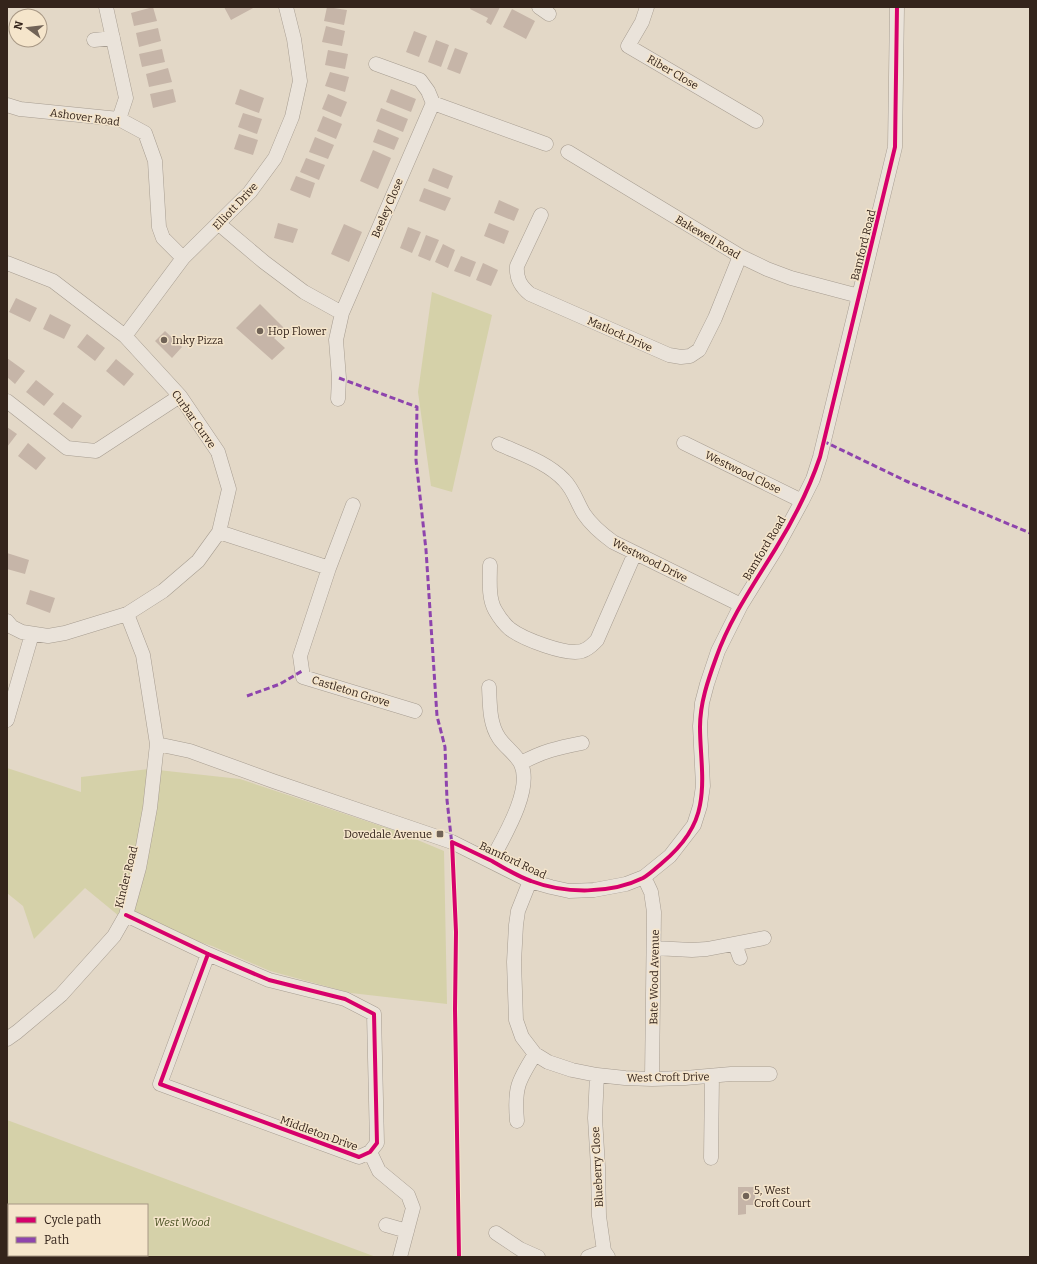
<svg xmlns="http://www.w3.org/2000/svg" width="1037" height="1264" font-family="Bitter,serif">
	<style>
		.green { fill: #d5d1a9; fill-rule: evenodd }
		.building { fill: #c6b5a8 }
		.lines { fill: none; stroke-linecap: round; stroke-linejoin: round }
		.minor-casing { stroke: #a79d91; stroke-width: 15 }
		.minor { stroke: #eae3da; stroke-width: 14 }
		.quiet { stroke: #8e44ad; stroke-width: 3; stroke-dasharray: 6 3; stroke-linecap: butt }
		.cycleway-casing { stroke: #f5e5cb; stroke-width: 6 }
		.cycleway { stroke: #d6006c; stroke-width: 4 }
		.poi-dot { fill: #716357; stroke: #f5e5cb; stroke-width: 1.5 }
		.labels { text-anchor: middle; stroke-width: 3; stroke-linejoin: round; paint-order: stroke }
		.street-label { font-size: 11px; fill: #34241b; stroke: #f5e5cb }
		.poi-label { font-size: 11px; fill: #34241b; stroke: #f5e5cb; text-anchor: start }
		.park-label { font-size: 11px; font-style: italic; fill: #495021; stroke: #f5e5cb }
	</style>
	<rect width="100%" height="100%" fill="#e3d8c7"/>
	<path class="green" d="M 432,292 L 492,315 L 452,492 L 431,486 L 418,392 Z
		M 7,768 L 81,792 L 81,777 L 149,769 L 240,779 L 396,831 L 444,851 L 447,1004 L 351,993 L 270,971 L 212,946 L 119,916 L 85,888 L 34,939 L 23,906 L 7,893 Z
		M 7,1120 L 376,1257 L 7,1257 ZM 9,1205 L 147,1205 L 147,1255 L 9,1255 Z"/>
	<path class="building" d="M 153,7 L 157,21 L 134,26 L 131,13 Z
		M 224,7 L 255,7 L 231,20 Z
		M 327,7 L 347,10 L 344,25 L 324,21 Z
		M 471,7 L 500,7 L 491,25 L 486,22 L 488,18 L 470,9 Z
		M 512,9 L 535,21 L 526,39 L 503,27 Z
		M 326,26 L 345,31 L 342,46 L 322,42 Z
		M 158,28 L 161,41 L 139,47 L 136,33 Z
		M 414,31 L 427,36 L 419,57 L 406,52 Z
		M 436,40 L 449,45 L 441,67 L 428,62 Z
		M 455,48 L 468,53 L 460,74 L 447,69 Z
		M 162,49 L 165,62 L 142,67 L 139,54 Z
		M 328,50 L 348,54 L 345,69 L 325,65 Z
		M 168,68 L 172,82 L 149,87 L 146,74 Z
		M 330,72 L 349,77 L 345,92 L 325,86 Z
		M 173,89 L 176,102 L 153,108 L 150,94 Z
		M 240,89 L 264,98 L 259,113 L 235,104 Z
		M 391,89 L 416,99 L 411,112 L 386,102 Z
		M 328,94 L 347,102 L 341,117 L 322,109 Z
		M 381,108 L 408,119 L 403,132 L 376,121 Z
		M 243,113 L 262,119 L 257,134 L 238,127 Z
		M 323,116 L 342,124 L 336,139 L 317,131 Z
		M 378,129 L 399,138 L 394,150 L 373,142 Z
		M 239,134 L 258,140 L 253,155 L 234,149 Z
		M 315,137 L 334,145 L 328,159 L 309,152 Z
		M 373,150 L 391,158 L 378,189 L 360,181 Z
		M 306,158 L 325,165 L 319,180 L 300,172 Z
		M 433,168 L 453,176 L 448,189 L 428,181 Z
		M 296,176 L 315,183 L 310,198 L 290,190 Z
		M 424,188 L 451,198 L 445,211 L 419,201 Z
		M 499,200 L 519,209 L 514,221 L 494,213 Z
		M 278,223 L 298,229 L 293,243 L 274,238 Z
		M 489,223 L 509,231 L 504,244 L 484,236 Z
		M 344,224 L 362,232 L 349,262 L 331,254 Z
		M 408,227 L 421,232 L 412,253 L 400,248 Z
		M 426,235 L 439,240 L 430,261 L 418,256 Z
		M 443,244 L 455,250 L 448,268 L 435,262 Z
		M 461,256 L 476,262 L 470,277 L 454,271 Z
		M 483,263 L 498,270 L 491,286 L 476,280 Z
		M 16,298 L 37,308 L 30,322 L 9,312 Z
		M 260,304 L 284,328 L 274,338 L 285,348 L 272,360 L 236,328 Z
		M 50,314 L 71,325 L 64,339 L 43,329 Z
		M 165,331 L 182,347 L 172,358 L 155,341 Z
		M 87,334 L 105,348 L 95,361 L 77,347 Z
		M 7,358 L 25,371 L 15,384 L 7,377 Z
		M 116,359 L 134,374 L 124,386 L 106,371 Z
		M 36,380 L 54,394 L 44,406 L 26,392 Z
		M 63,402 L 82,416 L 72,429 L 53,414 Z
		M 7,427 L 17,434 L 7,447 Z
		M 28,443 L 46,458 L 36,470 L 18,456 Z
		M 7,553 L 29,560 L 25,574 L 7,569 Z
		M 30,590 L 55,598 L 50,613 L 26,604 Z
		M 738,1187 L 755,1187 L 755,1205 L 746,1205 L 746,1214 L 738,1215 Z"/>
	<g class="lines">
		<g class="minor-casing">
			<path id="minor" d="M 106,7 L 126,98 L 119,119
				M 539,7 L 549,14
				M 647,7 L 642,22 L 628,46 L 756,121
				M 94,40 L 113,38
				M 433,103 L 546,144
				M 7,105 L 20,109 L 119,119 L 145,133 L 155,161 L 159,227 L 163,238 L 183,258
				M 568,152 L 740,256 L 767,269 L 791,278 L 859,296
				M 541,215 L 517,266 C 516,278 520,286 530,294 L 669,355 L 681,357 L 690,356 L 699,350 L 715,318 L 740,256
				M 219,224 L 264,262 L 304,292 L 342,313
				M 7,263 L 53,281 L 125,336 L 180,396 L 218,452 L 229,489 L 219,532 L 198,561 L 163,591 L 127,614 L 65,633 L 48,636 L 22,632 L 12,627 L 7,621
				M 125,336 L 183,258 L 250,192 L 275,158 L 292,117 L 300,81 L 294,39 L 286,7
				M 338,399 L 339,378 L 336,340 L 342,313 L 433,103 L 428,91 L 420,80 L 376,64
				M 7,401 L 67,448 L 96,451 L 180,396
				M 684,443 L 802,501
				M 499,444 C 521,454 547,462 564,480 C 574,490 577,503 584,514 C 592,526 602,534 613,542 L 741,605
				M 353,505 L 329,568 L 300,656 L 303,677 L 415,711
				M 219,532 L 329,568
				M 490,565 C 490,579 488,598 495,610 C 499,617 504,624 510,629 C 523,639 567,656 582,651 C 589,649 592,645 597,640 L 635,553
				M 489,687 C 490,704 489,723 499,738 C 505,747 516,754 521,764 C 533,790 503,838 491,861
				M 7,720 L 32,634
				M 157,744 L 190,751 L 273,781 L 452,842 L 530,881 L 551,887 L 569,891 L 594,890 L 626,884 L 644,877 L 670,856 L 694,825 L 700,806 L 703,786 L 700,726 L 702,703 L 707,684 L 718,651 L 741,605 L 777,547 L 802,501 L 813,479 L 820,457 L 895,147 L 897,7
				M 521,763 C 543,751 557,748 582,743
				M 644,877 L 651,892 L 654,912 L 652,1079
				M 530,881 L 518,911 L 516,925 L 514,962 L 516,1020 L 522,1037 L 535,1054 L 548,1062 L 572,1070 L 597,1075 L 625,1078 L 652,1079 L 685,1078 L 731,1074 L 770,1074
				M 126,915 L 208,954 L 269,980 L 345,999 L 374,1014 L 377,1143 L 370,1152 L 359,1157 L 160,1084 L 208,954
				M 735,944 L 740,958
				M 654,948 L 692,950 L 707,949 L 764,938
				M 7,1039 L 17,1032 L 61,995 L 114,936 L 126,915 L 139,868 L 150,808 L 157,744 L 143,655 L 127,614
				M 597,1075 L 595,1118 L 598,1167 L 599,1216 L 604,1251 L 608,1257
				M 517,1121 C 514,1088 518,1081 535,1054
				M 370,1152 L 379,1171 L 408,1195 L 413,1208 L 400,1257
				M 711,1158 L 712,1076
				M 386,1225 L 407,1231
				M 496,1233 L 520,1249 L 538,1257
				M 588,1257 L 604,1251"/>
		</g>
		<use href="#minor" class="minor"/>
		<path class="quiet" d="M 339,378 L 417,407 L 416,460 L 426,550 L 437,716 L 445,747 L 447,800 L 452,845
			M 823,441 L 906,481 L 1030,533
			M 247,696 L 280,684 L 302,671"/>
		<g class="cycleway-casing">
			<path id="cycleway" d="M 126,915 L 208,954 L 269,980 L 345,999 L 374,1014 L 377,1143 L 370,1152 L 359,1157 L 160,1084 L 208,954
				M 459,1257 L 455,1009 L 456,932 L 452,842 C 465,848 479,855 492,861 C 504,868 517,876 531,881 C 565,894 611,894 643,878 C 650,874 656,868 662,863 C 680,848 696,828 700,805 C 705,779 700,753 700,727 C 700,703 708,680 716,658 C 730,618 754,584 776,548 C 794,519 809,489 820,457 L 895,147 L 897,7"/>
		</g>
		<use href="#cycleway" class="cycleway"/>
	</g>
	<g class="poi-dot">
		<circle cx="260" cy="331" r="4"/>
		<circle cx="164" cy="340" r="4"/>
		<rect x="436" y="830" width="8" height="8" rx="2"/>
		<circle cx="746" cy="1196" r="4"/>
	</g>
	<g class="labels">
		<g class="street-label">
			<text transform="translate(673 72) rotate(30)" y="4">Riber Close</text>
			<text transform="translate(85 117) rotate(8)" y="4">Ashover Road</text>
			<text transform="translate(235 206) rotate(-47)" y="4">Elliott Drive</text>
			<text transform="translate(387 208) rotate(-67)" y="4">Beeley Close</text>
			<text transform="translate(708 237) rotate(31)" y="4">Bakewell Road</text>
			<text transform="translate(863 245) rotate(-76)" y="4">Bamford Road</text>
			<text transform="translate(620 334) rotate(24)" y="4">Matlock Drive</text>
			<text transform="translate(194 419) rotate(55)" y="4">Curbar Curve</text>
			<text transform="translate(743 472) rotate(26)" y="4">Westwood Close</text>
			<text transform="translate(764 548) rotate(-59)" y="4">Bamford Road</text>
			<text transform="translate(650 560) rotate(27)" y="4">Westwood Drive</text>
			<text transform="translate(351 691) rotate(17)" y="4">Castleton Grove</text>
			<text transform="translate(513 860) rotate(25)" y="4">Bamford Road</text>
			<text transform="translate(126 877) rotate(-76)" y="4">Kinder Road</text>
			<text transform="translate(654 977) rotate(-89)" y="4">Bate Wood Avenue</text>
			<text transform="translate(668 1077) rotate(-1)" y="4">West Croft Drive</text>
			<text transform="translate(319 1133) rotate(20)" y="4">Middleton Drive</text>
			<text transform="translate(597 1167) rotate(-93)" y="4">Blueberry Close</text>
		</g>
		<g class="poi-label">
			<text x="268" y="335">Hop Flower</text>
			<text x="172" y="344">Inky Pizza</text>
			<text x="432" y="838" text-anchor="end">Dovedale Avenue</text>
			<text x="754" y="1194">5, West<tspan x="754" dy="13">Croft Court</tspan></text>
		</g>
		<g class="park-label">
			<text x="182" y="1226">West Wood</text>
		</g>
	</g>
	<rect width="1037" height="1264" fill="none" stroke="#34241b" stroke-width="16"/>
	<rect x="8" y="1204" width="140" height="52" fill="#f5e5cb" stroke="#a89885"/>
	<rect x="16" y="1217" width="20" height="6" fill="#d6006c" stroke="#a89885"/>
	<text x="44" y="1224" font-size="12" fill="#34241b">Cycle path</text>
	<rect x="16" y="1237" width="20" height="6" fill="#8e44ad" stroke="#a89885"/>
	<text x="44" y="1244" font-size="12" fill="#34241b">Path</text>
	<g transform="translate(28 28) rotate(285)"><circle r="19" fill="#f5e5cb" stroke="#a89885"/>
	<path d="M0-3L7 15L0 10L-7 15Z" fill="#716357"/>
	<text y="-6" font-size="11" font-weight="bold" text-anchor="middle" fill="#34241b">N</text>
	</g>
</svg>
